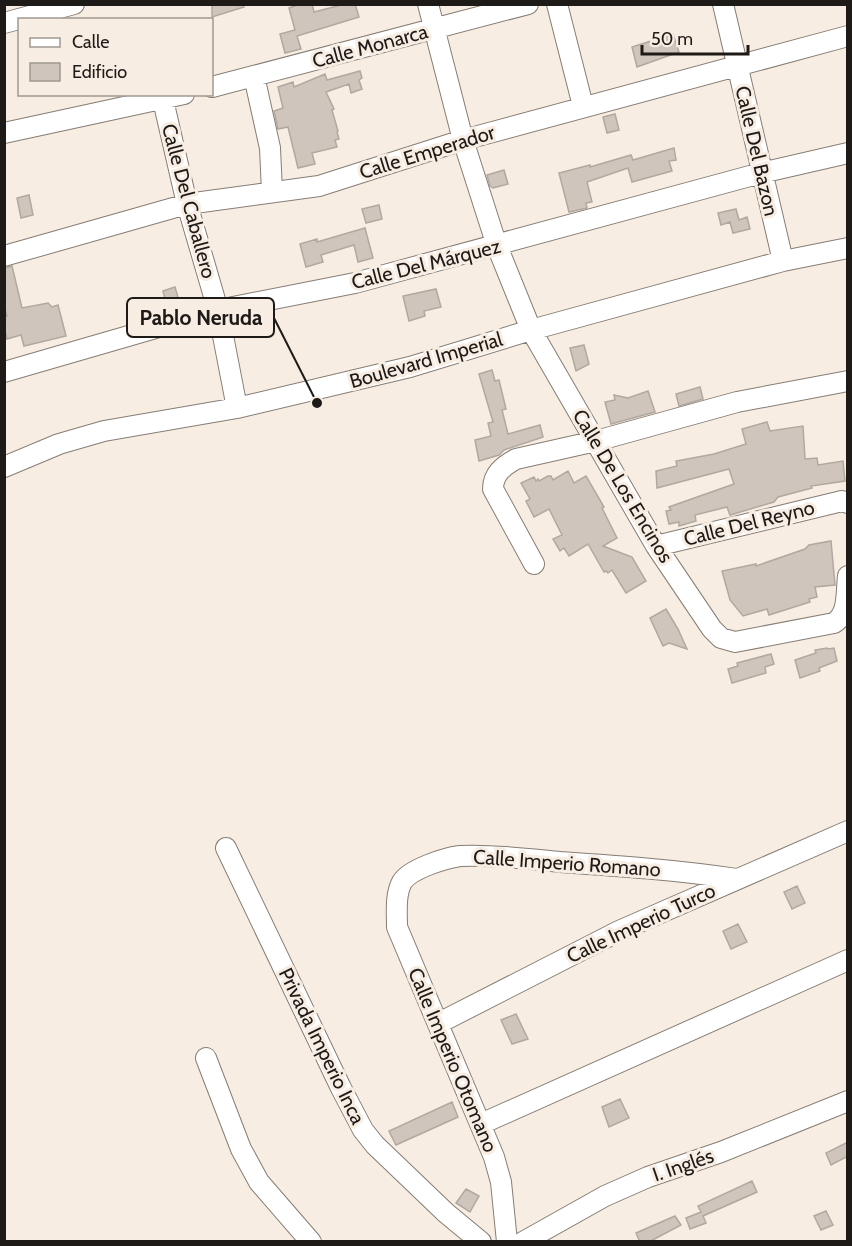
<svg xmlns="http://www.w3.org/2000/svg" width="852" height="1246" font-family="Cabin,sans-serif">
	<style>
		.building { fill: #cfc5bc; stroke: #b1a89f; stroke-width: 1.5 }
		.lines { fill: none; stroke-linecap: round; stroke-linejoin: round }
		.minor-casing { stroke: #867d74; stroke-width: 22 }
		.minor { stroke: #fff; stroke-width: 20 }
		.labels { text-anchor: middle; stroke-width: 6; stroke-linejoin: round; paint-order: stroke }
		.street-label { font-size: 20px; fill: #1e1a17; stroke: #f7ede3 }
		.leader { fill: none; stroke: #1e1a17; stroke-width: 2 }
		.callout-dot { fill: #1e1a17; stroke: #f7ede3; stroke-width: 2 }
		.callout { fill: #f7ede3; stroke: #1e1a17; stroke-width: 2 }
		.callout-label { font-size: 21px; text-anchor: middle; font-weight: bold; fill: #1e1a17 }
	</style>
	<rect width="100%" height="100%" fill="#f7ede3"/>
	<path class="building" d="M 212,4 L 243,4 L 244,7 L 212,17 Z
		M 300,4 L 312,4 L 314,12 L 345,4 L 355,4 L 359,17 L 297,36 L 301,49 L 285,53 L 280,34 L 295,30 L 289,8 Z
		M 673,34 L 679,52 L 637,67 L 632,47 Z
		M 360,71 L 362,78 L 359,80 L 362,89 L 351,93 L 349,84 L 326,92 L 334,109 L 332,110 L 338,131 L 337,132 L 339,139 L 335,140 L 337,147 L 312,153 L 315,164 L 298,168 L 288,127 L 278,129 L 274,111 L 283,108 L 278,87 L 293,82 L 294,87 L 325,74 L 327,80 Z
		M 615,114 L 619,130 L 607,133 L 603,117 Z
		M 674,148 L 676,160 L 669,161 L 672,171 L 632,182 L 628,168 L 587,182 L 592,202 L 586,203 L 587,208 L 569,212 L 559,173 L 590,165 L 590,167 L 631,155 L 633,160 Z
		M 504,170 L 508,184 L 493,188 L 490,186 L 487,175 Z
		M 29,195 L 33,215 L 21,218 L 17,198 Z
		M 379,205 L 382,219 L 366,223 L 362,209 Z
		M 736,209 L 739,220 L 747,217 L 750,229 L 733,233 L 730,222 L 721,225 L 718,213 Z
		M 365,228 L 373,258 L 358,262 L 354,245 L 321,255 L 323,262 L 306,267 L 300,244 L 317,239 L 317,242 Z
		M 12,266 L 22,308 L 48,303 L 52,307 L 58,305 L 66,336 L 24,346 L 21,335 L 7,339 L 4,327 L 4,317 L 7,316 L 4,306 L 4,268 Z
		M 175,287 L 180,304 L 167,307 L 163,291 Z
		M 436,289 L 441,307 L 424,311 L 425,316 L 409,321 L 403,296 Z
		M 584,345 L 589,364 L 576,371 L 570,348 Z
		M 492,370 L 495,381 L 499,380 L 506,409 L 502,410 L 508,434 L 540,425 L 543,437 L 504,450 L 499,455 L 479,461 L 475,440 L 491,436 L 488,423 L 493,422 L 479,374 Z
		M 700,387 L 703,399 L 679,406 L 676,394 Z
		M 648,391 L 655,412 L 611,424 L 605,402 L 615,400 L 614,395 L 628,398 Z
		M 767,422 L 770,431 L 803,426 L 805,459 L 817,458 L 818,465 L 843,461 L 845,481 L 811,486 L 812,488 L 778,497 L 774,502 L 730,515 L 727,507 L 695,515 L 696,521 L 679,526 L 679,522 L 669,524 L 666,511 L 671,510 L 669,507 L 734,484 L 729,469 L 657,488 L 656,471 L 677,466 L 676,461 L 714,454 L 746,444 L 742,429 Z
		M 568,471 L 574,483 L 586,476 L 604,507 L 602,508 L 617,538 L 603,546 L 632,557 L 646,581 L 626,593 L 612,570 L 608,573 L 606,571 L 604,572 L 588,544 L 569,556 L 564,548 L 560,551 L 553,539 L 562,535 L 549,509 L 534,517 L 526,501 L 530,499 L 521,483 L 534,477 L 536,481 L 538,479 L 539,481 L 548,476 L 551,476 L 553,480 Z
		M 831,541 L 835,585 L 815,587 L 817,597 L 809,599 L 810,602 L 769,615 L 767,609 L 743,616 L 730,600 L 722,571 L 756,564 L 756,566 L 805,549 L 809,545 Z
		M 666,609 L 678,629 L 687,649 L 669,643 L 663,646 L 650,618 Z
		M 827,648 L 828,649 L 834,648 L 837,661 L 819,668 L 820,671 L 800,678 L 795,660 L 816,653 L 815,650 Z
		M 771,654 L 774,664 L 765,667 L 766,673 L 732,683 L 728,669 L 738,666 L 737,663 Z
		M 797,886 L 805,903 L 792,909 L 784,892 Z
		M 738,924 L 747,942 L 731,949 L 723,931 Z
		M 516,1014 L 528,1039 L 512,1044 L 501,1020 Z
		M 620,1099 L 629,1118 L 609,1127 L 602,1107 Z
		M 452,1102 L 458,1117 L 396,1145 L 389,1131 Z
		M 848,1142 L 848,1156 L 831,1165 L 826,1153 Z
		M 752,1181 L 757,1192 L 703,1216 L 706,1223 L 690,1229 L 686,1218 L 701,1212 L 698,1206 Z
		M 466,1189 L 479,1196 L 470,1212 L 456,1203 Z
		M 826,1211 L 833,1225 L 821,1230 L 814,1216 Z
		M 675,1216 L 681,1225 L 649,1242 L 640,1242 L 636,1233 Z"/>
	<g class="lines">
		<g class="minor-casing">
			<path id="minor" d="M 428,4 L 463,140 L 497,246 L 531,330 L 656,546 L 712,629 L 721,638 L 735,642 L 834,623 C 849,614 846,592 848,576
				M 557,4 L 583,106
				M 723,4 L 783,261
				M 4,23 L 74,4
				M 254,76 L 270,148 L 272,192
				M 212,87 L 528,4
				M 163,100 L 187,204 L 218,310 L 237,408
				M 4,133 L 184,94
				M 4,256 L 187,204 L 319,186 L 463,140 L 848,36
				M 4,372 L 218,310 L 355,283 L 761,173 L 848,153
				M 4,467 L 59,444 L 104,431 L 237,408 L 410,367 L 531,330 L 783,261 L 848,248
				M 656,546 L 842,501 L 848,503
				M 534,564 L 493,489 C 493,474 503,466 516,459 L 596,441 L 737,402 L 848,381
				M 226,848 L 341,1088 L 363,1130 L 375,1145 L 446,1213 L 481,1242
				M 439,1023 L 619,931 L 848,831
				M 206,1058 L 241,1149 L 259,1182 L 311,1242
				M 481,1124 L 848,960
				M 507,1242 L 501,1182 L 494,1157 L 397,927 C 397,913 395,895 402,882 C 410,869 445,858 460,856 C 490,854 529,859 560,862 C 619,866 678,870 737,879
				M 523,1242 L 605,1196 L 648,1177 L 721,1152 L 848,1101"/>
		</g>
		<use href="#minor" class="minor"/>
	</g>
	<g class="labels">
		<g class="street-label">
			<text transform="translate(370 46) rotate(-15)" y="7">Calle Monarca</text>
			<text transform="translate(757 151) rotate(77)" y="7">Calle Del Bazon</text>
			<text transform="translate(427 152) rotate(-17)" y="7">Calle Emperador</text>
			<text transform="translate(189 201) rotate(75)" y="7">Calle Del Caballero</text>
			<text transform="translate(426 264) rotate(-14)" y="7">Calle Del Márquez</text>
			<text transform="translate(426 360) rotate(-16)" y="7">Boulevard Imperial</text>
			<text transform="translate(623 486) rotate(59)" y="7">Calle De Los Encinos</text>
			<text transform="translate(749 523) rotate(-14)" y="7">Calle Del Reyno</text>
			<text transform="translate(567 863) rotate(4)" y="7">Calle Imperio Romano</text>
			<text transform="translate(641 923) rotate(-25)" y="7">Calle Imperio Turco</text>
			<text transform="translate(322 1046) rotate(64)" y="7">Privada Imperio Inca</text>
			<text transform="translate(453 1060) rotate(67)" y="7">Calle Imperio Otomano</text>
			<text transform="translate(683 1165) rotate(-19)" y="7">I. Inglés</text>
		</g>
	</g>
	<path class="leader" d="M317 403L274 318"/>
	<circle class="callout-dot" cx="317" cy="403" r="6"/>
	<rect class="callout" x="127" y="298" width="147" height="39" rx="6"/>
	<g class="callout-label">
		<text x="201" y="325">Pablo Neruda</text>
	</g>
	<rect width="852" height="1246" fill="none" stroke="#1e1a17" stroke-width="12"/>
	<rect x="18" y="18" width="195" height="78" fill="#f7ede3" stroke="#a09991" stroke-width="1.5"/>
	<rect x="30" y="38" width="30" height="9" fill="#ffffff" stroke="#a09991" stroke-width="1.5"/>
	<text x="72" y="48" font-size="18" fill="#1e1a17">Calle</text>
	<rect x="30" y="63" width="30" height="18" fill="#cfc5bc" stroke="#a09991" stroke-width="1.5"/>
	<text x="72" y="78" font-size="18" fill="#1e1a17">Edificio</text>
	<path d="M642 45v9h106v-9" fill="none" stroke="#1e1a17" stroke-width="3"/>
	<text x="651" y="45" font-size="18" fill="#1e1a17" stroke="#f7ede3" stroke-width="4.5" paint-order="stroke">50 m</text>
</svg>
